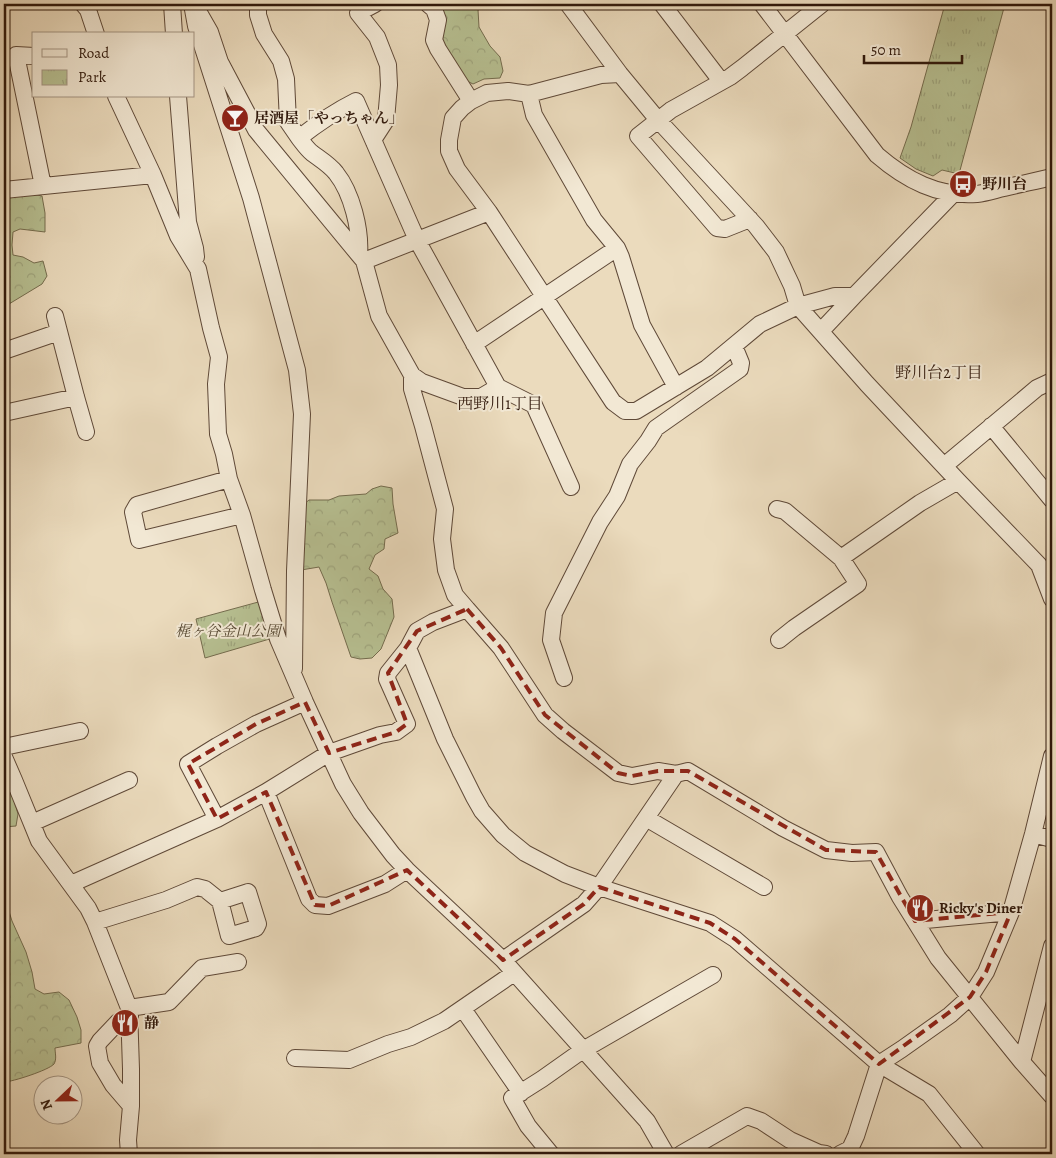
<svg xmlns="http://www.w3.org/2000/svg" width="1056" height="1158" font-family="Alegreya,'Noto Serif JP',serif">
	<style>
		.forest { fill: url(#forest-crowns); stroke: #746c4e }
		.park { fill: url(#park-tufts); stroke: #746c4e }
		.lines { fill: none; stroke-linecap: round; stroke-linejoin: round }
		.minor-casing { stroke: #5f4938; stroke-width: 18 }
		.minor { stroke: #f2e8d4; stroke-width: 16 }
		.marked { fill: none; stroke: #8f2418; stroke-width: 4; stroke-dasharray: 10 6; stroke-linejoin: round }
		.labels { text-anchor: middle; stroke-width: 4; stroke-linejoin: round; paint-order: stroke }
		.poi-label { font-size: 15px; font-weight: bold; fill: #30180b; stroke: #f2e8d4; text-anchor: start }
		.park-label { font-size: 15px; font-style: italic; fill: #584a34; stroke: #f2e8d4 }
		.neighbourhood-label { font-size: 16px; fill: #30180b; stroke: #f2e8d4 }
	</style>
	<defs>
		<pattern id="forest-crowns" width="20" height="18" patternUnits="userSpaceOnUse" patternTransform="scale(1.25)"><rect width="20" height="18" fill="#b7c092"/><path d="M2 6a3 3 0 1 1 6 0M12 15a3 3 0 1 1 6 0" fill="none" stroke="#9ea47d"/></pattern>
		<pattern id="park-tufts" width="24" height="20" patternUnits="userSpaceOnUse" patternTransform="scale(1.25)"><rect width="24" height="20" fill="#b7c092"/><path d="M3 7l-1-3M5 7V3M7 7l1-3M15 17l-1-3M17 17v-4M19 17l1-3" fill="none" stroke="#9ea47d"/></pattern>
	</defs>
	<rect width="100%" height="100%" fill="#ebdbbd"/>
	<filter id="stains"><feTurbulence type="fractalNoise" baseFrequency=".004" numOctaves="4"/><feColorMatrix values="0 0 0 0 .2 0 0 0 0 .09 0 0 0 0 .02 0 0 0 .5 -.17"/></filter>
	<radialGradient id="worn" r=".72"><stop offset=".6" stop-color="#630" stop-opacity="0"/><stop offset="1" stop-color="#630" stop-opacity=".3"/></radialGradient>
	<path class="forest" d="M 435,4 L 493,4 L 478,10 L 479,27 L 490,46 L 500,57 L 503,71 L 500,78 L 484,79 L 473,84 L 467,81 L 440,41 Z
		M 37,195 L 42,196 L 45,213 L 45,232 L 20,229 L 13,232 L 12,245 L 13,255 L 23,257 L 34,263 L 43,261 L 47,276 L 42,284 L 4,307 L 4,196 Z
		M 381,486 L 392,488 L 393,504 L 398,533 L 385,539 L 384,549 L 375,555 L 369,569 L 378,576 L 383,589 L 392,599 L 394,617 L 381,649 L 372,658 L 360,659 L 351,657 L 332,602 L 326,583 L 319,567 L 301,570 L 304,504 L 309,500 L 329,500 L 339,496 L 366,494 L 372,489 Z
		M 4,782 L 7,783 L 13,797 L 18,814 L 16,826 L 4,827 Z
		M 4,901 L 7,905 L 12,921 L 26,952 L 32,972 L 35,989 L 44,994 L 59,992 L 69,1000 L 77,1017 L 81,1030 L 81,1043 L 55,1048 C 55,1053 57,1059 54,1064 C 49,1070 12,1082 4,1082 Z"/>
	<path class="park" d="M 945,4 L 1005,4 L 959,174 L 942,170 L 933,176 L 916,169 L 900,158 L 911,127 Z
		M 262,601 L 273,638 L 205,658 L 196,619 Z"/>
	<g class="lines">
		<g class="minor-casing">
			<path id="minor" d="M 83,4 L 88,10 L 96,34
				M 172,4 L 174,34
				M 192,4 L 196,26 L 251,198 L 297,370 L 302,414 L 295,571 L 294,669
				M 258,4 L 258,15 L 264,34 L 281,61 L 286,79 L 288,122 L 299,138
				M 428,4 L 434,9 L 438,20 L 434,40 L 438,49 L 471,101
				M 568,4 L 620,74 L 658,120 L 756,226 L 776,252 L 792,286 L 798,306 L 867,384 L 958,481 L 1039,565 L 1052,599
				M 662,4 L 721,81
				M 762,4 L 877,155 C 906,180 938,197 977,194 C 986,193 995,190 1004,188 C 1020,184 1036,181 1052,177
				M 198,11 L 210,32 L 220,62 L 256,130 L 359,255
				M 34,56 L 16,55 L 43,186
				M 620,74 L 601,75 L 529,94 L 508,91 L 487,93 L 471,101 L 462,108 L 453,118 L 449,140 L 449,151 L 457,169 L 489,212 L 613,402 L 625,411 L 636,411 L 707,368 L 760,324 L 798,306 L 835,296 L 854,296 L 953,194
				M 529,94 L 534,115 L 594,220 L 617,248 L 621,257 L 642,325 L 676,387
				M 116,96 L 153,175 L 178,236 L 198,269 L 211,328 L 219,357 L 216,384 L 218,434 L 224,454 L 229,479 L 242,515 L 263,590 L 278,639 L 305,702 L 343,784 L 361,813 L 393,855 L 407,870 L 503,960 L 647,1121 L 666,1154
				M 178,96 L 188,222 L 195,248 L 196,257
				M 356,101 L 417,240 L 498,387 L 481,397 L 463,397 L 422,382 L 412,375 L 379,316 L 364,261 L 359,255 C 361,230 352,193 336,173 C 330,165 320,159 312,153 C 307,149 303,143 299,138 C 318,123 334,112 356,101 Z
				M 373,140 L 386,120 L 389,85 L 388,65 L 377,37 L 358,13 L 375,4
				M 4,190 L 153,175
				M 750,219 L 725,229 L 717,228 L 638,136 L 671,110 L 730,77 L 742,68 L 822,4
				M 364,261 L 489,212
				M 55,316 L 76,397 L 86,432
				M 821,331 L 854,296
				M 474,344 L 617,248
				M 4,351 L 59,332
				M 498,387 L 534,405 L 571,487
				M 4,413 L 76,397
				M 991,426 L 1052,500
				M 944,466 L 1037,388 L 1052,381
				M 229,479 L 137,505 L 133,512 L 139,540 L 242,515
				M 777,509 L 785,511 L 841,558 L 858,584 L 794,628 L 779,640
				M 841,558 L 920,503 L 958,481
				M 467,609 L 501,648 L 545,715 L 563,731 L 618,773 L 632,776 L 658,771 L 676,774 L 688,771 L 783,828 L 826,850 L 852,853 L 876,852 L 900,897 L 938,958 L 1022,1062 L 1052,1096
				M 408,648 L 445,739 L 474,797 L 482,811 L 503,835 L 525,853 L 565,874 L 599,887 L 710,923 L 735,939 L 879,1064 L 929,1094 L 977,1154
				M 564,678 L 551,640 L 554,613 L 600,522 L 617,496 L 630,464 L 648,441 L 656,428 L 740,369 L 741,363 L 734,346
				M 4,747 L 80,731
				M 4,757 L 14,780 L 39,841 L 88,908 L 95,922 L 129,1008 L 131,1069 L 131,1106 L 128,1140 L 129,1154
				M 266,792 L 309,899 L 315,905 L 328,906 L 385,884 L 407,870
				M 646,818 L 764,887
				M 217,819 L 188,764 L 217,746 L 256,724 L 305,702
				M 32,823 L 129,780
				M 1033,834 L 1052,839
				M 71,884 L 217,819 L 266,792 L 329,753 L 380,735 L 396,732 L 407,724 L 387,679 L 388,673 L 408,648 L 417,631 L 433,622 L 467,609 L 455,595 L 446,570 L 442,539 L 445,509 L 423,426 L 412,389 L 412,375
				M 915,921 L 1011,912
				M 95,922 L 166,900 L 197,887 L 205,889 L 220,901 L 229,936 L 256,928 L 258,924 L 248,892 L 220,901
				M 503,960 L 584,904 L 599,887 L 676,774
				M 129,1008 L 169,1002 L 202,968 L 238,962
				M 463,1009 L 521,1093
				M 130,1016 L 118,1022 L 100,1041 L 97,1046 L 100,1063 L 113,1085 L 131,1106
				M 295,1058 L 349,1060 L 388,1044 L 411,1037 L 444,1021 L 514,973
				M 1022,1062 L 1052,946
				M 551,1154 L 528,1126 L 512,1098 L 542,1079 L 583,1050 L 713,975
				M 681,1154 L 747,1116 L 761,1121 L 790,1140 L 819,1153 L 826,1154
				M 840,1154 L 850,1149 L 856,1136 L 879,1064 L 902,1049 L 950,1015 L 970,997 L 986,972 L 1011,912 L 1033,834 L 1052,756"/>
		</g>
		<use href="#minor" class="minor"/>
	</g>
	<path class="marked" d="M 467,609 L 501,648 L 545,715 L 618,773 L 632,776 L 658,771 L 688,771 L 826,850 L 876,852 L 915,921 L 1011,912 L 986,972 L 970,997 L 879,1064 L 735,939 L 710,923 L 599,887 L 584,904 L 503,960 L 407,870 L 328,906 L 315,905 L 266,792 L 217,819 L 188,764 L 256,724 L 305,702 L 329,753 L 396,732 L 407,724 L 388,673 L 417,631 Z"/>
	<defs>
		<g id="bar-disc" transform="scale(1.4375)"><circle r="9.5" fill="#8f2418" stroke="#f2e8d4"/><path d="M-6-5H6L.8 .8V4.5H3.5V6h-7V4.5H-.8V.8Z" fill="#fff"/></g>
		<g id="bus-disc" transform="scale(1.4375)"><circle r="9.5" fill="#8f2418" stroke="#f2e8d4"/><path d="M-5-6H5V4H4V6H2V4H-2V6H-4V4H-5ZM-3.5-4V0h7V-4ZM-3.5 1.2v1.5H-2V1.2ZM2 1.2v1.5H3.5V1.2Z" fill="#fff"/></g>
		<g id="restaurant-disc" transform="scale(1.4375)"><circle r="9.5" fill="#8f2418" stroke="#f2e8d4"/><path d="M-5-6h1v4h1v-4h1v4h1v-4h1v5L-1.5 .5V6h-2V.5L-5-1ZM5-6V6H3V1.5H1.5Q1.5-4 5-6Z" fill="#fff"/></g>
	</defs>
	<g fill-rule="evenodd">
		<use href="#bar-disc" x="235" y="118"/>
		<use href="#bus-disc" x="963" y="184"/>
		<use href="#restaurant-disc" x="920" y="908"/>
		<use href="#restaurant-disc" x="125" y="1023"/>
	</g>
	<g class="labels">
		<g class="poi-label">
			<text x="254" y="123">居酒屋「やっちゃん」</text>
			<text x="982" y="189">野川台</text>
			<text x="939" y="913">Ricky's Diner</text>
			<text x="144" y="1028">静</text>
		</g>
		<g class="park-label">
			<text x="228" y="636">梶ヶ谷金山公園</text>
		</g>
		<g class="neighbourhood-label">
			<text x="939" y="378">野川台2丁目</text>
			<text x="500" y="409">西野川1丁目</text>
		</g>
	</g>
	<rect width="1056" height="1158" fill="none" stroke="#ebdbbd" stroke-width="20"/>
	<rect x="5" y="5" width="1046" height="1148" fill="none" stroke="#30180b" stroke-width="2.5"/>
	<rect x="10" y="10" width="1036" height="1138" fill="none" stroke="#30180b"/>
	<rect x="32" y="32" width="162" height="65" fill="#f2e8d4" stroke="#a49584"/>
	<rect x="42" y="49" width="25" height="8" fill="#f2e8d4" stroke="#a49584"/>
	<text x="78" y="58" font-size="15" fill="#30180b">Road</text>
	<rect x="42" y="70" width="25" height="15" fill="url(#park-tufts)" stroke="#a49584"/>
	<text x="78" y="82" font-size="15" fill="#30180b">Park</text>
	<g transform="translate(58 1100) rotate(248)"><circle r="24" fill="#f2e8d4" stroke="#a49584"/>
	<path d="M0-4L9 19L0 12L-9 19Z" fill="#8f2418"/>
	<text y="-8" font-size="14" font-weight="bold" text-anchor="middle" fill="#30180b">N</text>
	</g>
	<path d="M864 55v8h98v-8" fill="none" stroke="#30180b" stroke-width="2.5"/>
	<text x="871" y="55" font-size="15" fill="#30180b" stroke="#f2e8d4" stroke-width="4" paint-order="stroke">50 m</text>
	<rect width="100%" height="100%" filter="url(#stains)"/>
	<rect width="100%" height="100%" fill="url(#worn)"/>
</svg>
